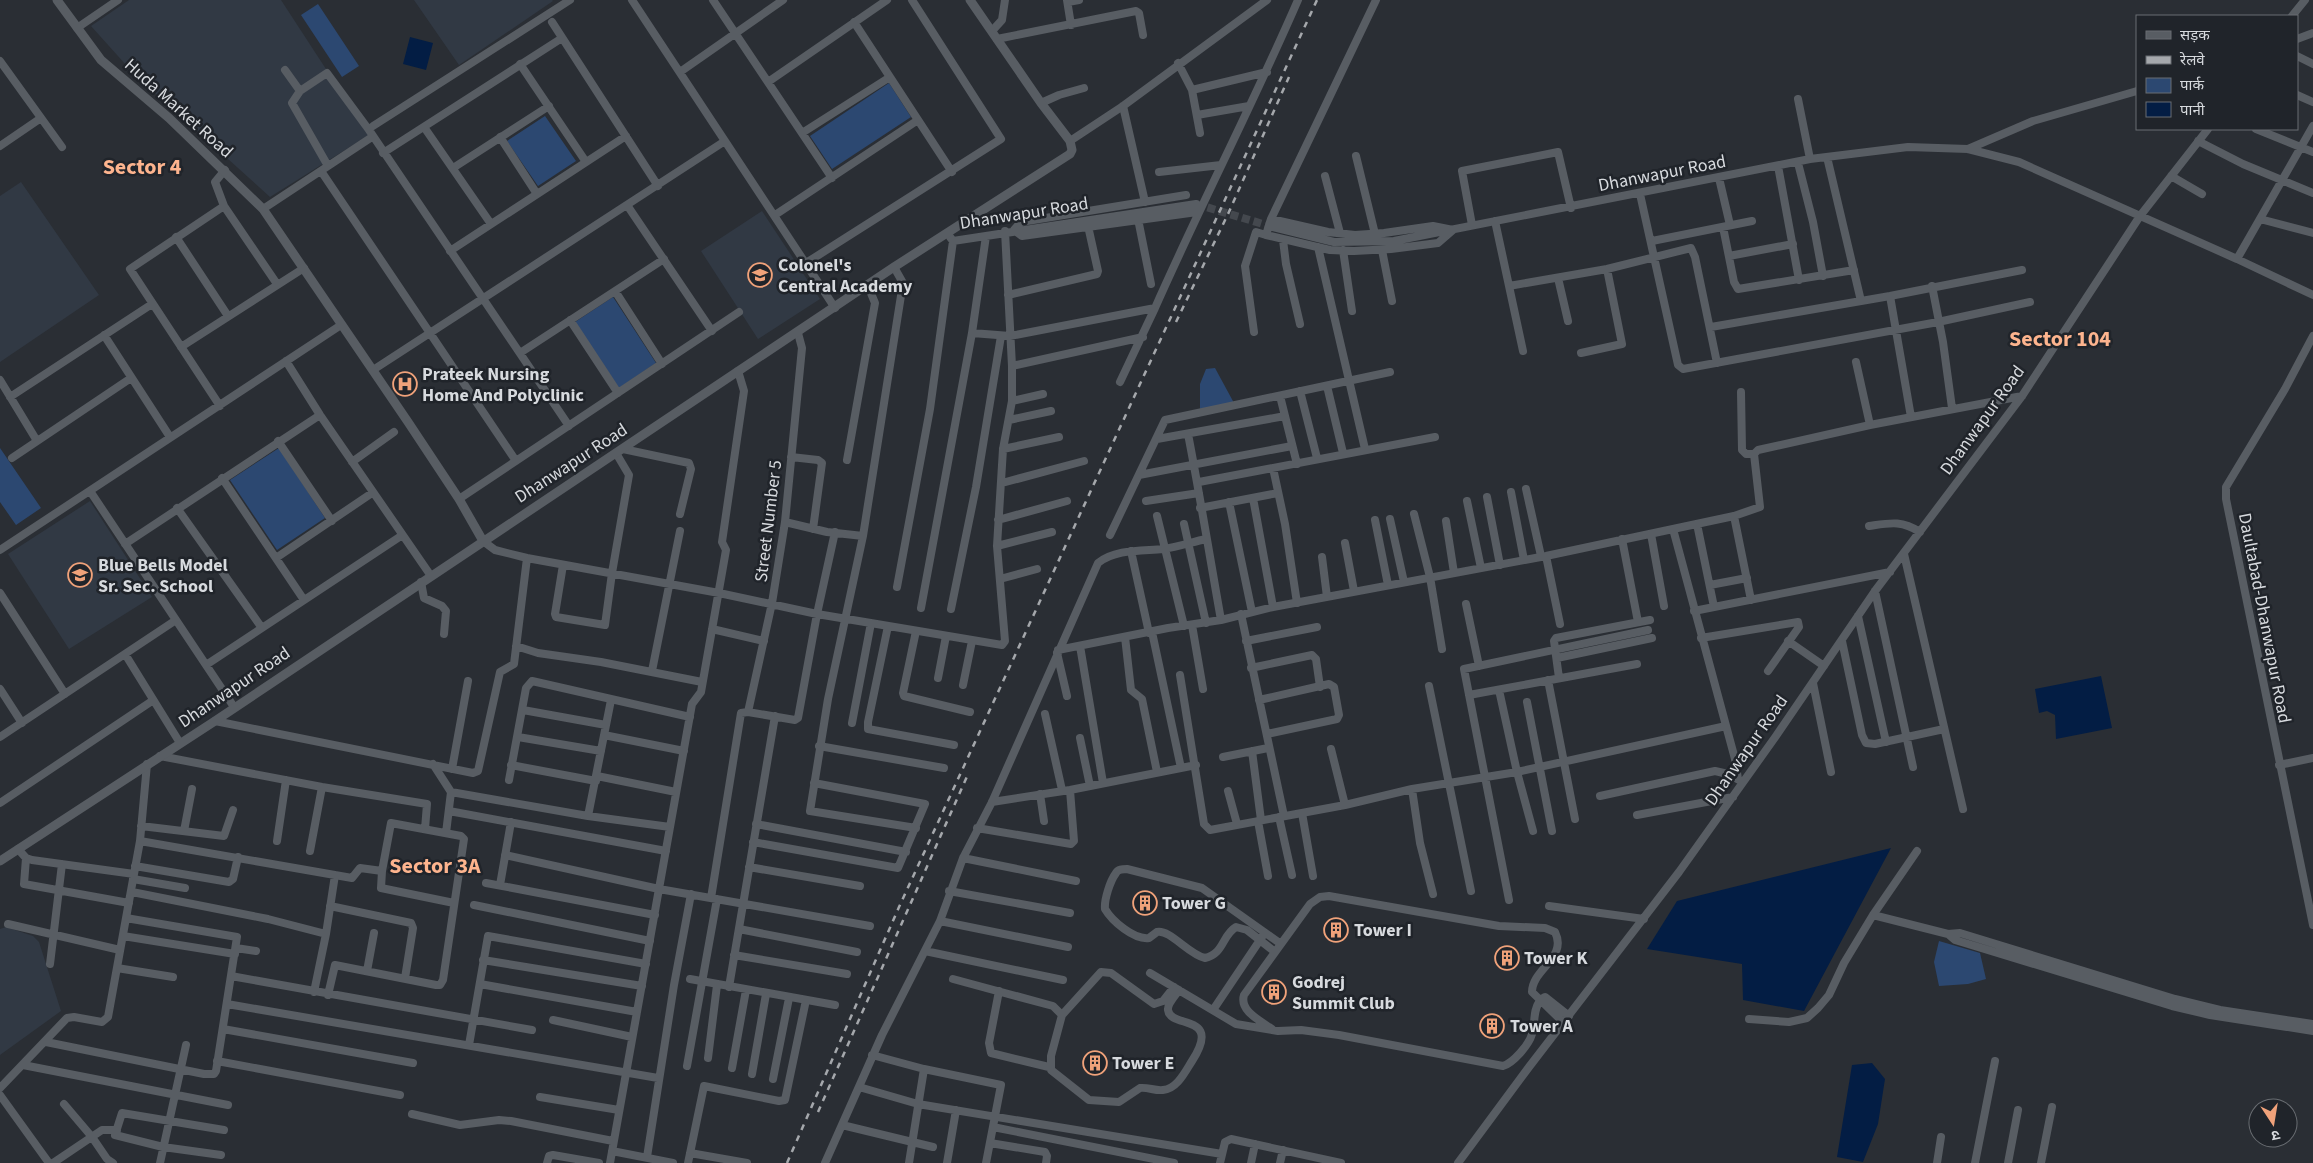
<svg xmlns="http://www.w3.org/2000/svg" width="2313" height="1163" font-family="'Source Sans 3','Noto Sans Devanagari',sans-serif">
	<style>
		.built { fill: #313944 }
		.green { fill: #2c4871 }
		.water { fill: #031d44 }
		.lines { fill: none; stroke-linecap: round; stroke-linejoin: round }
		.minor-tunnel { stroke: #44484e; stroke-width: 8; stroke-dasharray: 8 4; stroke-linecap: butt }
		.minor { stroke: #585d63; stroke-width: 8 }
		.tertiary { stroke: #585d63; stroke-width: 9 }
		.rail { stroke: #a5a8ac; stroke-width: 2.5; stroke-dasharray: 6 6; stroke-linecap: butt }
		.labels { text-anchor: middle; stroke-width: 5; stroke-linejoin: round; paint-order: stroke }
		.street-label { font-size: 18px; fill: #d7dade; stroke: #20242a }
		.poi-label { font-size: 18px; font-weight: bold; fill: #d7dade; stroke: #20242a; text-anchor: start }
		.district-label { font-size: 22px; font-weight: bold; fill: #fdb48e; stroke: #20242a }
	</style>
	<rect width="100%" height="100%" fill="#2a2e34"/>
	<path class="built" d="M 129,0 L 281,0 L 369,135 L 270,197 L 135,75 L 91,26 Z
		M 414,0 L 552,0 L 553,1 L 459,65 Z
		M 21,182 L 99,295 L 0,362 L 0,196 Z
		M 762,211 L 820,299 L 758,339 L 701,251 Z
		M 90,501 L 152,597 L 69,649 L 8,554 Z
		M 6,927 L 33,936 L 39,942 L 61,1011 L 0,1055 L 0,929 Z"/>
	<path class="green" d="M 318,4 L 359,66 L 342,77 L 301,15 Z
		M 889,83 L 911,117 L 832,169 L 810,136 Z
		M 545,116 L 576,161 L 538,186 L 507,141 Z
		M 613,297 L 656,363 L 619,388 L 575,322 Z
		M 1215,368 L 1234,403 L 1200,409 L 1200,384 L 1206,369 Z
		M 0,448 L 41,508 L 16,525 L 0,502 Z
		M 279,448 L 325,518 L 277,550 L 230,480 Z
		M 1939,941 L 1980,953 L 1986,979 L 1968,984 L 1939,986 L 1934,962 Z"/>
	<path class="water" d="M 410,37 L 433,43 L 426,70 L 403,64 Z
		M 2101,676 L 2112,728 L 2056,739 L 2055,715 L 2047,711 L 2039,713 L 2035,689 Z
		M 1891,848 L 1804,1011 L 1743,1000 L 1742,964 L 1647,949 L 1677,901 Z
		M 1872,1063 L 1885,1079 L 1878,1124 L 1863,1162 L 1837,1157 L 1852,1065 Z"/>
	<g class="lines">
		<path class="minor-tunnel" d="M 1196,204 L 1273,227"/>
		<path class="minor" d="M 632,0 L 835,308
			M 713,0 L 832,178
			M 1067,0 L 1071,25
			M 1068,2 L 1079,0
			M 2292,16 L 2305,0
			M 552,22 L 658,186
			M 854,22 L 952,172
			M 77,28 L 118,0
			M 992,31 L 1002,20 L 1005,0
			M 997,39 L 1136,11 L 1139,13 L 1143,35
			M 2297,39 L 2313,33
			M 2297,56 L 2313,64
			M 0,61 L 62,147
			M 1178,63 L 1192,90 L 1200,133
			M 520,64 L 586,162
			M 285,70 L 300,91
			M 680,72 L 783,0
			M 768,82 L 887,0
			M 1192,90 L 1267,72
			M 2297,95 L 2313,102
			M 1798,99 L 1810,159
			M 1041,103 L 1059,95 L 1084,88
			M 1123,106 L 1145,202
			M 1197,115 L 1249,106
			M 373,126 L 570,0
			M 424,127 L 491,224
			M 2256,129 L 2313,152
			M 802,133 L 890,77
			M 500,137 L 537,194
			M 1070,141 L 1123,106 L 1267,0
			M 2198,141 L 2243,164 L 2313,193
			M 0,146 L 41,118
			M 1968,149 L 2033,121 L 2137,91
			M 383,153 L 562,38
			M 1356,156 L 1375,234
			M 1827,157 L 1861,301
			M 1798,163 L 1813,222 L 1823,276
			M 328,166 L 292,103 L 300,91 L 327,73 L 369,130 L 569,426
			M 1778,166 L 1799,280
			M 453,168 L 549,106
			M 225,170 L 215,182 L 224,206 L 277,284
			M 321,171 L 516,461
			M 1159,172 L 1221,165
			M 1325,176 L 1340,233
			M 2171,176 L 2202,194
			M 1719,178 L 1730,225
			M 1640,194 L 1678,365 L 1683,369 L 1938,322 L 2030,302
			M 1186,195 L 1021,222 L 1014,230 L 1022,236 L 1197,212
			M 627,205 L 712,331
			M 263,209 L 372,137
			M 775,215 L 918,120
			M 1138,219 L 1151,284
			M 1271,219 L 1328,232 L 1355,235 L 1384,233 L 1433,226 L 1453,230 L 1438,243 L 1391,249 L 1354,251 L 1330,250 L 1266,235 Z
			M 1271,219 L 1376,0
			M 2260,219 L 2313,233
			M 1495,221 L 1523,351
			M 1472,225 L 1462,171 L 1558,152 L 1571,208
			M 1273,227 L 1334,242 L 1394,241 L 1810,159 L 1908,147 L 1968,149 L 2019,162 L 2237,259 L 2313,295
			M 1723,227 L 1734,282 L 1738,289 L 1854,270
			M 176,237 L 228,316
			M 950,237 L 953,241 L 1196,204
			M 1283,240 L 1286,264 L 1300,324
			M 1652,241 L 1752,221
			M 1318,247 L 1365,449
			M 1343,250 L 1352,311
			M 1382,250 L 1392,301
			M 450,251 L 626,136
			M 1729,256 L 1793,244
			M 2237,259 L 2313,126
			M 806,263 L 1001,139 L 912,0
			M 894,267 L 903,283 L 863,536 L 828,699 L 810,811 L 916,828
			M 1558,278 L 1568,321
			M 1509,286 L 1607,269 L 1691,248 L 1695,257 L 1717,363
			M 1932,286 L 1943,342 L 1952,408
			M 615,291 L 662,364
			M 1008,295 L 1097,274 L 1098,271 L 1088,226
			M 1890,296 L 1911,417
			M 1155,308 C 1201,204 1253,104 1298,0
			M 570,320 L 618,393
			M 1711,327 L 1890,296 L 2022,270
			M 1254,332 L 1245,266 L 1256,232 L 1266,235
			M 972,333 L 1010,336 L 1155,308 L 1120,382
			M 104,335 L 170,437
			M 2313,336 L 2285,389 L 2226,487 L 2226,499 L 2313,925
			M 181,347 L 304,268
			M 520,353 L 664,259
			M 1581,353 L 1622,344 L 1607,269
			M 286,361 L 320,415 L 431,576
			M 1856,362 L 1870,425
			M 1012,366 L 1143,337
			M 373,370 L 725,141
			M 0,380 L 37,441
			M 1327,386 L 1343,453
			M 1300,391 L 1317,458
			M 1741,392 L 1742,450 L 1746,454 L 1754,454
			M 1280,396 L 1297,464
			M 10,397 L 152,304
			M 1012,401 L 1043,394
			M 220,406 L 130,269 L 224,206
			M 1009,420 L 1051,411
			M 1188,434 C 1200,496 1210,558 1221,620
			M 1157,439 L 1285,416
			M 278,441 L 332,521
			M 623,449 L 689,463 L 691,469 L 680,514
			M 1003,449 L 1059,437
			M 791,457 L 818,460 L 822,463 L 813,529
			M 12,458 L 131,378
			M 847,460 L 875,303 L 868,286
			M 352,462 L 394,432
			M 1273,468 L 1285,524 L 1297,603
			M 1139,475 L 1292,446
			M 222,478 L 304,600
			M 1199,482 L 1435,437
			M 1002,483 L 1084,461
			M 1526,489 L 1541,556
			M 90,491 L 234,707
			M 1511,492 L 1524,560
			M 1487,497 L 1500,565
			M 1253,498 L 1273,607
			M 459,499 L 739,312
			M 1146,501 L 1199,493
			M 1467,501 L 1481,568
			M 1229,502 L 1252,612
			M 177,508 L 262,628
			M 1200,508 L 1278,493
			M 1414,514 L 1430,577 L 1442,649
			M 1157,516 L 1184,626
			M 1734,516 L 1751,600
			M 1390,519 L 1404,582
			M 998,520 L 1067,501
			M 1375,520 L 1388,585
			M 1446,521 L 1454,573
			M 785,522 L 827,532 L 863,536
			M 1184,524 L 1206,623
			M 1697,524 L 1714,607
			M 1869,526 C 1890,523 1901,520 1920,532
			M 1673,529 L 1735,759 L 1738,779
			M 1651,534 L 1664,606
			M 1110,535 L 1165,420 L 1390,372
			M 1622,539 L 1638,622
			M 483,541 L 495,550 L 527,558 L 719,593 L 817,614 L 1002,645 L 1005,641 L 997,546 L 1003,449 L 1012,401 L 1012,366 L 1005,231
			M 1345,543 L 1354,591
			M 125,544 L 320,415
			M 997,546 L 1052,532
			M 0,550 L 341,325
			M 1131,551 L 1149,633
			M 1904,554 L 1963,809
			M 1546,556 L 1560,624
			M 1322,557 L 1327,597
			M 276,558 L 372,493
			M 563,565 L 555,614 L 556,617 L 605,625 L 612,573 L 629,475 L 616,453
			M 1000,579 L 1037,569
			M 421,582 L 424,598 L 442,606 L 446,611 L 444,634
			M 1710,585 L 1747,578
			M 897,587 L 930,409 L 953,241
			M 1875,591 L 1913,767
			M 0,593 L 65,694
			M 1466,604 L 1479,666
			M 921,608 L 972,333 L 986,236
			M 951,609 L 976,487 L 1001,336
			M 1694,611 L 1890,572
			M 1241,614 L 1284,816
			M 1858,616 L 1886,742
			M 1192,625 L 1203,689
			M 888,626 L 868,722 L 868,729 L 954,745
			M 712,629 L 764,641
			M 916,631 L 903,693 L 904,696 L 970,712
			M 1152,632 L 1181,768
			M 1125,637 L 1131,690 L 1142,699 L 1157,772
			M 1701,638 L 1798,622 L 1799,627 L 1768,671
			M 1246,641 L 1317,627
			M 1788,641 L 1824,666
			M 1842,641 L 1862,735 L 1866,743 L 1875,744 L 1944,729
			M 516,646 L 538,653 L 601,662 L 702,682
			M 1080,646 L 1103,783
			M 1058,650 L 1168,628 L 1221,620 L 1273,607 L 1546,556 L 1734,516 L 1760,507 L 1754,454 L 1758,450 L 1870,425 L 2022,396
			M 1057,653 L 1067,696
			M 125,654 L 180,743
			M 1557,658 L 1652,638
			M 206,665 L 401,536
			M 1251,668 L 1312,655 L 1316,659 L 1320,687
			M 652,671 L 680,531
			M 1180,675 L 1204,824 L 1210,830 L 1345,805 L 1412,789 L 1517,772 L 1726,726
			M 938,678 L 946,636
			M 1559,678 L 1554,641 L 1556,638 L 1650,620
			M 1548,680 L 1575,819
			M 1813,683 L 1831,772
			M 963,685 L 972,641
			M 1429,686 L 1471,891
			M 0,689 L 22,723
			M 1499,690 L 1517,772 L 1533,831
			M 1469,695 L 1637,664
			M 1259,700 L 1329,684 L 1334,687 L 1339,715 L 1337,719 L 1267,734
			M 1527,702 L 1552,831
			M 523,710 L 606,725
			M 748,712 L 772,603 L 785,522 L 802,348 L 798,333
			M 1045,714 L 1062,790
			M 215,721 L 473,773 L 478,771 L 500,672 L 514,664 L 527,558
			M 852,723 L 871,623
			M 604,735 L 684,751
			M 0,737 L 176,620
			M 518,737 L 601,751
			M 1080,738 L 1090,786
			M 819,746 L 944,768
			M 1331,749 L 1345,805
			M 1252,751 L 1261,820
			M 160,756 L 322,787 L 427,804 L 425,829
			M 1223,757 L 1268,748
			M 433,764 L 451,792 L 446,833
			M 511,765 L 596,781
			M 2279,765 L 2313,758
			M 452,769 L 468,681
			M 597,776 L 676,792
			M 509,780 L 526,688 L 532,681 L 690,717
			M 1412,789 L 1420,843 L 1433,894
			M 1228,791 L 1237,824
			M 451,792 L 588,816 L 670,827
			M 1040,794 L 1044,821
			M 1600,796 L 1715,771 L 1728,774 L 1739,780
			M 992,802 L 1070,790 L 1196,765
			M 0,803 L 152,701
			M 449,811 L 666,851
			M 1302,813 L 1313,876
			M 1637,815 L 1733,797
			M 588,816 L 611,700
			M 1279,817 L 1292,875
			M 1258,821 L 1268,876
			M 756,824 L 906,852
			M 141,826 L 224,836 L 233,810
			M 977,828 L 1071,844 L 1074,841 L 1070,790
			M 184,831 L 192,789
			M 140,841 L 352,878 L 360,868 L 382,871
			M 277,841 L 286,780
			M 753,842 L 898,868 L 925,804 L 814,783
			M 18,849 L 26,858 L 32,860 L 134,874
			M 310,851 L 322,787
			M 505,855 L 659,889 L 870,926
			M 26,858 L 24,884 L 129,903
			M 963,858 L 1076,881
			M 135,866 L 229,882 L 233,879 L 238,857
			M 749,867 L 860,886
			M 133,879 L 185,888
			M 486,883 L 655,915
			M 500,885 L 511,822
			M 949,891 L 1070,913
			M 132,892 L 268,919 L 326,934
			M 711,898 L 741,713 L 748,712 L 795,720 L 798,718 L 817,614 L 835,532
			M 1509,900 L 1464,669 L 1648,630
			M 474,905 L 650,941
			M 330,906 L 411,923 L 413,928 L 405,978
			M 1549,906 L 1644,919
			M 1873,915 L 1948,934 L 1960,933 L 2175,999 L 2220,1010 L 2313,1024
			M 940,921 L 1068,947
			M 8,924 L 120,950
			M 739,929 L 857,952
			M 1948,934 L 1955,940 L 2172,1006 L 2210,1015 L 2313,1031
			M 123,936 L 235,954
			M 236,948 L 256,951
			M 925,951 L 1063,980
			M 1275,952 L 1247,930 L 1236,927 C 1222,935 1224,954 1205,958 C 1189,955 1170,929 1157,932 L 1149,938 C 1134,940 1112,921 1105,909 C 1104,900 1110,881 1116,873 C 1118,869 1122,869 1127,869 L 1202,888 L 1281,944
			M 734,955 L 847,974
			M 483,960 L 642,986
			M 50,964 L 62,864
			M 117,968 L 173,977
			M 367,971 L 374,933
			M 1150,973 L 1236,1024 L 1278,1031 L 1301,1030 L 1339,1035 L 1503,1066 C 1513,1063 1529,1045 1532,1034 C 1536,1021 1532,1013 1540,1000
			M 231,976 L 532,1030
			M 690,979 L 835,1005
			M 953,979 L 1053,1006 L 1062,1015
			M 480,984 L 637,1012
			M 729,987 L 775,716
			M 1174,987 L 1163,1001 L 1154,1004 L 1111,973 L 1101,972 L 1062,1015 L 1051,1056 L 1051,1070 L 1089,1100 L 1119,1102 L 1140,1088 C 1148,1087 1155,1091 1163,1090 C 1177,1089 1185,1072 1192,1061 C 1223,1013 1170,1029 1168,1010 C 1167,1004 1176,995 1179,990
			M 999,991 L 989,1043 L 991,1053 L 1049,1067
			M 314,992 L 326,934 L 335,875
			M 328,995 L 335,965 L 436,985 L 440,985 L 443,980 L 464,839 L 461,836 L 391,823 L 382,871 L 381,888 L 454,903
			M 1540,1000 L 1545,997 L 1569,1016
			M 227,1004 L 658,1078
			M 1213,1010 L 1262,937
			M 1749,1019 L 1789,1022 L 1807,1018 L 1818,1008 L 1829,995 L 1844,963 L 1873,915 L 1917,851
			M 553,1020 L 632,1037
			M 223,1029 L 413,1063
			M 1272,1029 C 1261,1021 1239,1011 1244,995 L 1310,904 L 1320,897 L 1329,896 L 1499,926 L 1545,928 L 1555,932 C 1568,958 1532,969 1532,992 L 1564,1023
			M 46,1042 L 204,1074 L 214,1074 L 216,1071 L 237,937 L 126,918
			M 469,1045 L 488,936 L 646,964
			M 872,1055 L 924,1069 L 1001,1085 L 986,1163
			M 708,1058 L 717,985
			M 217,1061 L 400,1095
			M 23,1065 L 228,1105
			M 687,1066 L 717,899
			M 732,1068 L 746,990
			M 752,1074 L 766,994
			M 773,1079 L 789,998
			M 859,1087 L 918,1104 L 1222,1154
			M 0,1088 L 67,1018 L 74,1017 L 102,1022 L 108,1017 L 140,841 L 147,764
			M 0,1095 L 49,1163
			M 540,1097 L 619,1110
			M 64,1104 L 92,1137 L 107,1159 L 113,1163
			M 412,1114 L 460,1125 L 499,1120 L 511,1121 L 613,1141
			M 842,1125 L 933,1147
			M 993,1127 L 1174,1163
			M 990,1143 L 1045,1152 L 1047,1156 L 1046,1163
			M 612,1151 L 673,1163
			M 690,1153 L 747,1163
			M 221,1155 L 163,1147 L 115,1135 L 122,1113 L 224,1130
			M 647,1157 L 674,985 L 691,894
			M 53,1163 L 102,1130 L 117,1130
			M 160,1163 L 186,1045
			M 547,1163 L 549,1156 L 553,1155 L 599,1163
			M 610,1163 L 692,704 L 701,692 L 726,550 L 722,542 L 744,391 L 738,371
			M 688,1163 L 704,1086 L 779,1101 L 785,1100 L 806,1000
			M 825,1163 L 882,1035 L 940,921 L 963,858 L 992,802 L 1098,563 C 1115,549 1142,551 1163,549 C 1178,547 1192,542 1206,539
			M 909,1163 L 924,1069
			M 947,1163 L 956,1110
			M 1220,1163 L 1225,1142 L 1231,1139 L 1341,1163
			M 1251,1163 L 1255,1144
			M 1280,1163 L 1283,1150
			M 1458,1163 L 1529,1067 L 1679,872 L 1776,736 L 1875,591 L 2022,396 L 2140,216 L 2208,129
			M 1937,1163 L 1941,1137
			M 1975,1163 L 1995,1061
			M 2008,1163 L 2018,1110
			M 2041,1163 L 2052,1107"/>
		<path class="tertiary" d="M 57,0 L 101,60 L 169,118 L 263,209 L 408,422 L 459,499 L 483,541
			M 0,861 L 215,721 L 894,267 L 1070,154 L 1072,150 L 1070,141 L 1041,103 L 970,0"/>
		<path class="rail" d="M 1176,322 L 1228,214 L 1289,77
			M 818,1112 L 969,772
			M 787,1163 L 899,907 L 1317,0"/>
	</g>
	<defs>
		<g id="school-ring" transform="scale(1.25)"><circle r="9.5" fill="#20242a" stroke="#f0a27a" stroke-width="1.5"/><path d="M0-5L7-2L0 1L-7-2ZM-4 1L0 2.5L4 1V4Q0 6-4 4Z" fill="#f0a27a"/></g>
		<g id="hospital-ring" transform="scale(1.25)"><circle r="9.5" fill="#20242a" stroke="#f0a27a" stroke-width="1.5"/><path d="M-5-5h3v3.5h4V-5h3V5h-3V1.5h-4V5h-3Z" fill="#f0a27a"/></g>
		<g id="building-ring" transform="scale(1.25)"><circle r="9.5" fill="#20242a" stroke="#f0a27a" stroke-width="1.5"/><path d="M-4-6H4V6H1V3H-1V6H-4ZM-2.5-4.3h1.7v1.8h-1.7ZM.8-4.3h1.7v1.8H.8ZM-2.5-1h1.7V.8h-1.7ZM.8-1h1.7V.8H.8Z" fill="#f0a27a"/></g>
	</defs>
	<g fill-rule="evenodd">
		<use href="#school-ring" x="760" y="275"/>
		<use href="#hospital-ring" x="405" y="384"/>
		<use href="#school-ring" x="80" y="575"/>
		<use href="#building-ring" x="1145" y="903"/>
		<use href="#building-ring" x="1336" y="930"/>
		<use href="#building-ring" x="1507" y="958"/>
		<use href="#building-ring" x="1274" y="992"/>
		<use href="#building-ring" x="1492" y="1026"/>
		<use href="#building-ring" x="1095" y="1063"/>
	</g>
	<g class="labels">
		<g class="street-label">
			<text transform="translate(179 108) rotate(42)" y="6">Huda Market Road</text>
			<text transform="translate(1662 173) rotate(-11)" y="6">Dhanwapur Road</text>
			<text transform="translate(1024 213) rotate(-9)" y="6">Dhanwapur Road</text>
			<text transform="translate(1982 420) rotate(-54)" y="6">Dhanwapur Road</text>
			<text transform="translate(571 463) rotate(-33)" y="6">Dhanwapur Road</text>
			<text transform="translate(768 521) rotate(-83)" y="6">Street Number 5</text>
			<text transform="translate(2265 618) rotate(79)" y="6">Daultabad-Dhanwapur Road</text>
			<text transform="translate(234 687) rotate(-34)" y="6">Dhanwapur Road</text>
			<text transform="translate(1746 750) rotate(-55)" y="6">Dhanwapur Road</text>
		</g>
		<g class="poi-label">
			<text x="778" y="271">Colonel's<tspan x="778" dy="21">Central Academy</tspan></text>
			<text x="422" y="380">Prateek Nursing<tspan x="422" dy="21">Home And Polyclinic</tspan></text>
			<text x="98" y="571">Blue Bells Model<tspan x="98" dy="21">Sr. Sec. School</tspan></text>
			<text x="1162" y="909">Tower G</text>
			<text x="1354" y="936">Tower I</text>
			<text x="1524" y="964">Tower K</text>
			<text x="1292" y="988">Godrej<tspan x="1292" dy="21">Summit Club</tspan></text>
			<text x="1510" y="1032">Tower A</text>
			<text x="1112" y="1069">Tower E</text>
		</g>
		<g class="district-label">
			<text x="142" y="174">Sector 4</text>
			<text x="2060" y="346">Sector 104</text>
			<text x="435" y="873">Sector 3A</text>
		</g>
	</g>
	<rect x="2136" y="15" width="162" height="115" fill="#20242a" stroke="#696d72"/>
	<rect x="2146" y="31" width="25" height="8" fill="#585d63" stroke="#696d72"/>
	<text x="2180" y="40" font-size="15" fill="#d7dade">सड़क</text>
	<rect x="2146" y="56" width="25" height="8" fill="#a5a8ac" stroke="#696d72"/>
	<text x="2180" y="65" font-size="15" fill="#d7dade">रेलवे</text>
	<rect x="2146" y="78" width="25" height="15" fill="#2c4871" stroke="#696d72"/>
	<text x="2180" y="90" font-size="15" fill="#d7dade">पार्क</text>
	<rect x="2146" y="102" width="25" height="15" fill="#031d44" stroke="#696d72"/>
	<text x="2180" y="115" font-size="15" fill="#d7dade">पानी</text>
	<g transform="translate(2273 1123) rotate(168)"><circle r="24" fill="#20242a" stroke="#696d72"/>
	<path d="M0-4L9 19L0 12L-9 19Z" fill="#f0a27a"/>
	<text y="-8" font-size="14" font-weight="bold" text-anchor="middle" fill="#d7dade">उ</text>
	</g>
</svg>
